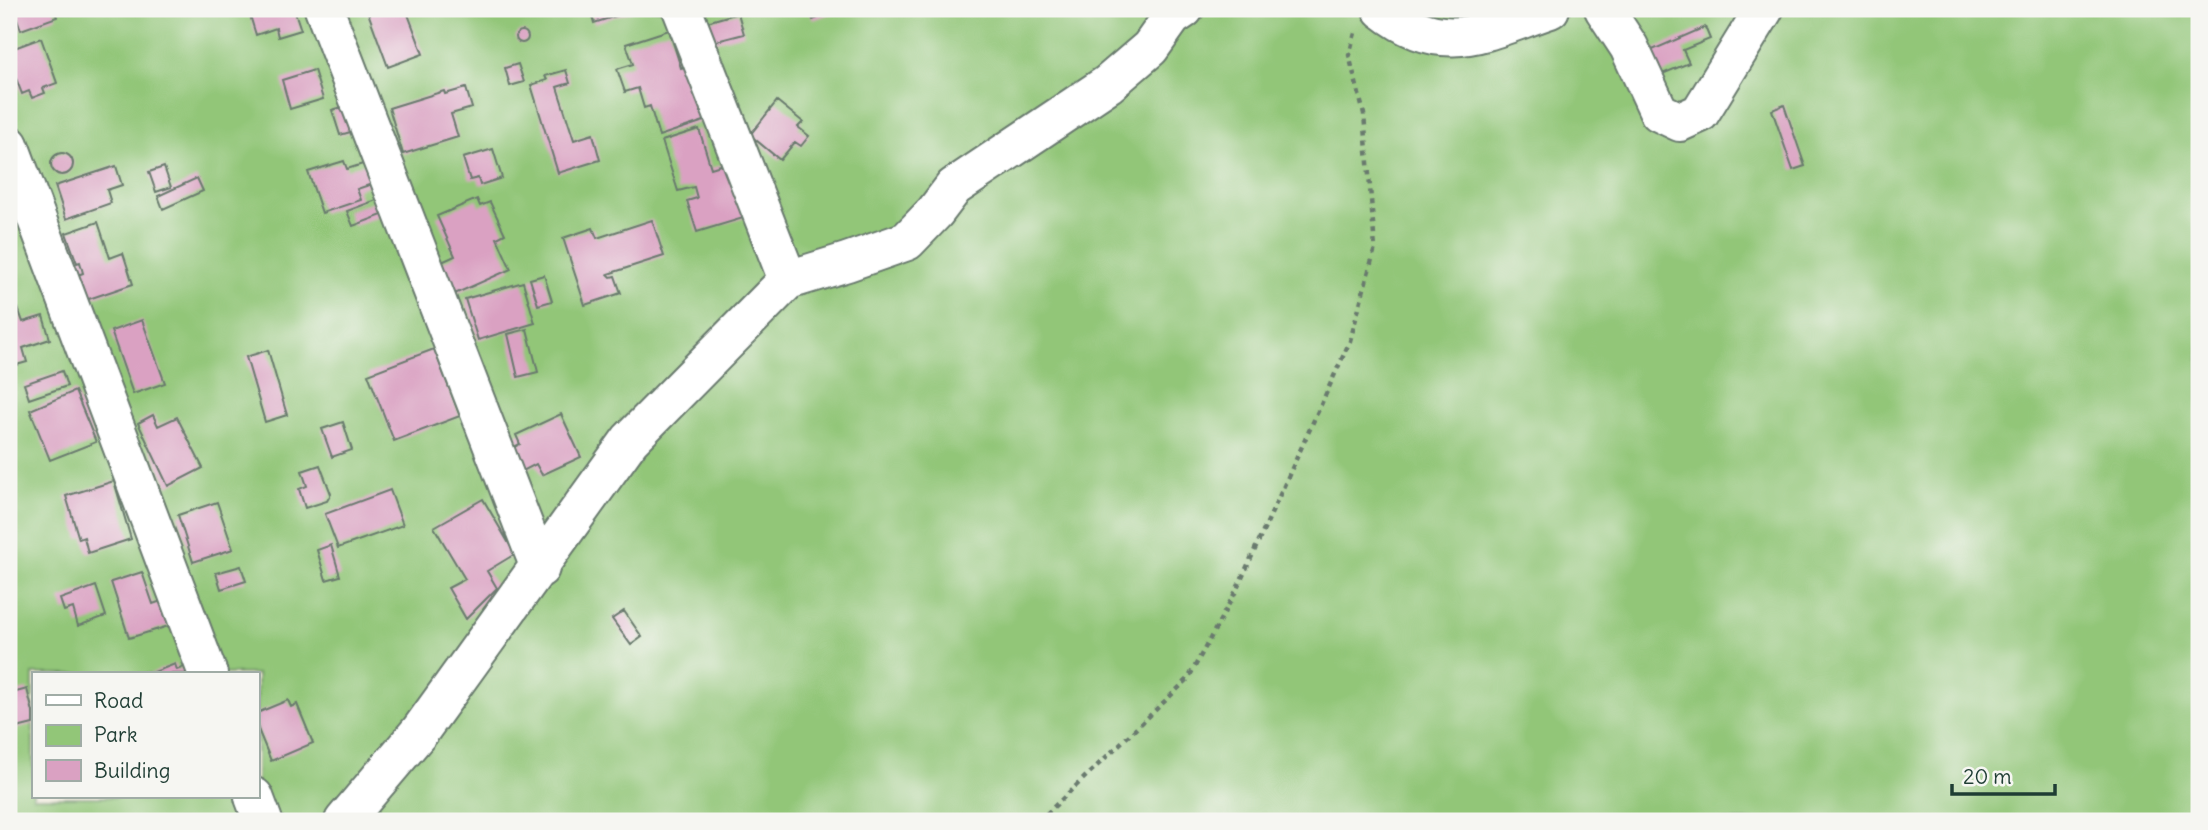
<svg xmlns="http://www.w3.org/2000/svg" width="2208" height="830" font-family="Delius,sans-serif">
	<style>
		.green { fill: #92c678; stroke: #588256; stroke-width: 2; fill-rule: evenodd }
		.building { fill: #daa1c2 }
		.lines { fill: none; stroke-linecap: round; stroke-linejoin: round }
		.minor-casing { stroke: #697a6e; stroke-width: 42 }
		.path { stroke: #697a6e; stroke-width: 4.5; stroke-dasharray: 5 5; stroke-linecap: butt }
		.minor { stroke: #fff; stroke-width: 38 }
	</style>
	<rect width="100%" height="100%" fill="#f6f6f2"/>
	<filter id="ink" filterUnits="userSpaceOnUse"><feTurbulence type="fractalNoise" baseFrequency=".0143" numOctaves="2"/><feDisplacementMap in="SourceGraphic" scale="14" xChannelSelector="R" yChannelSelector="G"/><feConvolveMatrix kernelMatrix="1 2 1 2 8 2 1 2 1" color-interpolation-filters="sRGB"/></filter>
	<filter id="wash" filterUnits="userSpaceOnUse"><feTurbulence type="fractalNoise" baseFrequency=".00686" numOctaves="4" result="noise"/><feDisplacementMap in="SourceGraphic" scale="28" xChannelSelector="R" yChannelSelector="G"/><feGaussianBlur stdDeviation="1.57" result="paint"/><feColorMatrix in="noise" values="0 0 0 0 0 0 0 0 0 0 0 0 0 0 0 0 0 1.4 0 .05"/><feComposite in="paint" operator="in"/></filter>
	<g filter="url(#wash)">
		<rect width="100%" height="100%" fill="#f2ebdb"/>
		<path class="green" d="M 9,9 L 2199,9 L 2199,821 L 9,821 ZM 33,674 L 257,674 L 257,797 L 33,797 Z"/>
		<g id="blocks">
			<path class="building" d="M 9,9 L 54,9 L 57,17 L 21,30 L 15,13 L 9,15 Z
				M 248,9 L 294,9 L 301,30 L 278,37 L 276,28 L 256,35 Z
				M 371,9 L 406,9 L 423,54 L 388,67 L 367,10 Z
				M 590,9 L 631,9 L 632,11 L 594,23 Z
				M 809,9 L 842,9 L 813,20 Z
				M 738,13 L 744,34 L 709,43 L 703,23 Z
				M 1705,27 L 1710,39 L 1683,50 L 1689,63 L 1660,75 L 1650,51 Z
				M 669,30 L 681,68 L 689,65 L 707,120 L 659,136 L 650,106 L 644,108 L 638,88 L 625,92 L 617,69 L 633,64 L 626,44 Z
				M516 37a6 6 0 1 1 12 0a6 6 0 1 1-12 0Z
				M 41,38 L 57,83 L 43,88 L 45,93 L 32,98 L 29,91 L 22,94 L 9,60 L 9,50 Z
				M 518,64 L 524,82 L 510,86 L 505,68 Z
				M 314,70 L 323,99 L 290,109 L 282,80 Z
				M 566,70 L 570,83 L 557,87 L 574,140 L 593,134 L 600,160 L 558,173 L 531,85 L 547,80 L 545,76 Z
				M 466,88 L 472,108 L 451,114 L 458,137 L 403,154 L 389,108 L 444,91 L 445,94 Z
				M 777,101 L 803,122 L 798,127 L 809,136 L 801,146 L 795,142 L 780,160 L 750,135 Z
				M 1784,105 L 1805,166 L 1793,170 L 1772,110 Z
				M 346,106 L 354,131 L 340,135 L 332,110 Z
				M 699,129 L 711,168 L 724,164 L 750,216 L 697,232 L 687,201 L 697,198 L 694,187 L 678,191 L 662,141 Z
				M 493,149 L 502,178 L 480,185 L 478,178 L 470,180 L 463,158 Z
				M51 164a11 11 0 1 1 22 0a11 11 0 1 1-22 0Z
				M 344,161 L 347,169 L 366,163 L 372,184 L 357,189 L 361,200 L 322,213 L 308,172 Z
				M 116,166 L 122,185 L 107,190 L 111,203 L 66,219 L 55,186 Z
				M 164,167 L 171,187 L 156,192 L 149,172 Z
				M 197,178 L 203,191 L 163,209 L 158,196 Z
				M 379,199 L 385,214 L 353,226 L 347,211 Z
				M 477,199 L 480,206 L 490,202 L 505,234 L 497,238 L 511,269 L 448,297 L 435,265 L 455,256 L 437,216 Z
				M 652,220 L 664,256 L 608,274 L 611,277 L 615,276 L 621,293 L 585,305 L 563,238 L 593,228 L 597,238 Z
				M 98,222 L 110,258 L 123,253 L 133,284 L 80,302 L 72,277 L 83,273 L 80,262 L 77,263 L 66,233 Z
				M 544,275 L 552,301 L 538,305 L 530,279 Z
				M 523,282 L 535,323 L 478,340 L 465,299 Z
				M 18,308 L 23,322 L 43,316 L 50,339 L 23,348 L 27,362 L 13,366 L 9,354 L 9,311 Z
				M 142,320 L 165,383 L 133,394 L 111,331 Z
				M 527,329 L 538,372 L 518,377 L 508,334 Z
				M 434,349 L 460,416 L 394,441 L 368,374 Z
				M 268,350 L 287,415 L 265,422 L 246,357 Z
				M 62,371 L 67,386 L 29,399 L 24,384 Z
				M 75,391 L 96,442 L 50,460 L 30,410 Z
				M 561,414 L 581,457 L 542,475 L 536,464 L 519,473 L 508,450 L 520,444 L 516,435 Z
				M 153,415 L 158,426 L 177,417 L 203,468 L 168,486 L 138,423 Z
				M 343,422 L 352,450 L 332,457 L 322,429 Z
				M 320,465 L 331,494 L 327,501 L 305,508 L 299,489 L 307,486 L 302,471 Z
				M 114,481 L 131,539 L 88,553 L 84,537 L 79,539 L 66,496 Z
				M 390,490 L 403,525 L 338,548 L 325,514 Z
				M 483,499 L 515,554 L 487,571 L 497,588 L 466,619 L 448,588 L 465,579 L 434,527 Z
				M 217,502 L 233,549 L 193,562 L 178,515 Z
				M 331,545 L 340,576 L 326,580 L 317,550 Z
				M 241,566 L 246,581 L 221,589 L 216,573 Z
				M 142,572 L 153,604 L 164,600 L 172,625 L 129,638 L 111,582 Z
				M 96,586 L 106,616 L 78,626 L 73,608 L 64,611 L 60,599 Z
				M 624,611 L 642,637 L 631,645 L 612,619 Z
				M 175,664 L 177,670 L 186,666 L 190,674 L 149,674 Z
				M 27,689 L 33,712 L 33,724 L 13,729 L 9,713 L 9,694 Z
				M 288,700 L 291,707 L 297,704 L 313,743 L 271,761 L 257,727 L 257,713 Z"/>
		</g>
	</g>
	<g filter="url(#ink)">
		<use href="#blocks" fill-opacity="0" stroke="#697a6e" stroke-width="2"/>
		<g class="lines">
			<g class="minor-casing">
				<path id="minor" d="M 324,9 L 540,568
					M 682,9 L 788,280
					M 1382,9 C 1444,58 1484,31 1550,9
					M 1604,9 L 1629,47 L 1659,112 L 1680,122 L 1700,113 L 1764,9
					M 9,145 L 208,674
					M 254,797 L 263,821
					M 344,821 L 420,731 L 630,440 L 788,280 L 847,262 L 907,241 L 935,212 L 954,187 L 1108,84 L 1150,48 L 1172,17 L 1184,9"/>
			</g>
			<path class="path" d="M 1039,821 L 1188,679 L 1236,591 L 1350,341 L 1375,248 L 1364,114 L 1349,55 L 1355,33"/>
			<use href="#minor" class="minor"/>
		</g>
	</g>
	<rect width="2208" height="830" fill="none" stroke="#f6f6f2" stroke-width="35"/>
	<rect x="32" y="672" width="228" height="126" fill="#f6f6f2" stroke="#a0aca6" stroke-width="2"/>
	<rect x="46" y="695" width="35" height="10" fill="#ffffff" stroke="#a0aca6" stroke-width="2"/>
	<text x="94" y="708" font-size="21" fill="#1f3d34">Road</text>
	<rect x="46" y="725" width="35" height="21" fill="#92c678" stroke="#a0aca6" stroke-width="2"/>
	<text x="94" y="742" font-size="21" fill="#1f3d34">Park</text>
	<rect x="46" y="760" width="35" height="21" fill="#daa1c2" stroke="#a0aca6" stroke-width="2"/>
	<text x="94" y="778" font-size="21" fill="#1f3d34">Building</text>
	<path d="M1952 784v10h103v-10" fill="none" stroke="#1f3d34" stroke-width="3.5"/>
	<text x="1963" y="784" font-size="21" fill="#1f3d34" stroke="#f6f6f2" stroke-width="5" paint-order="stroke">20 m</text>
</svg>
